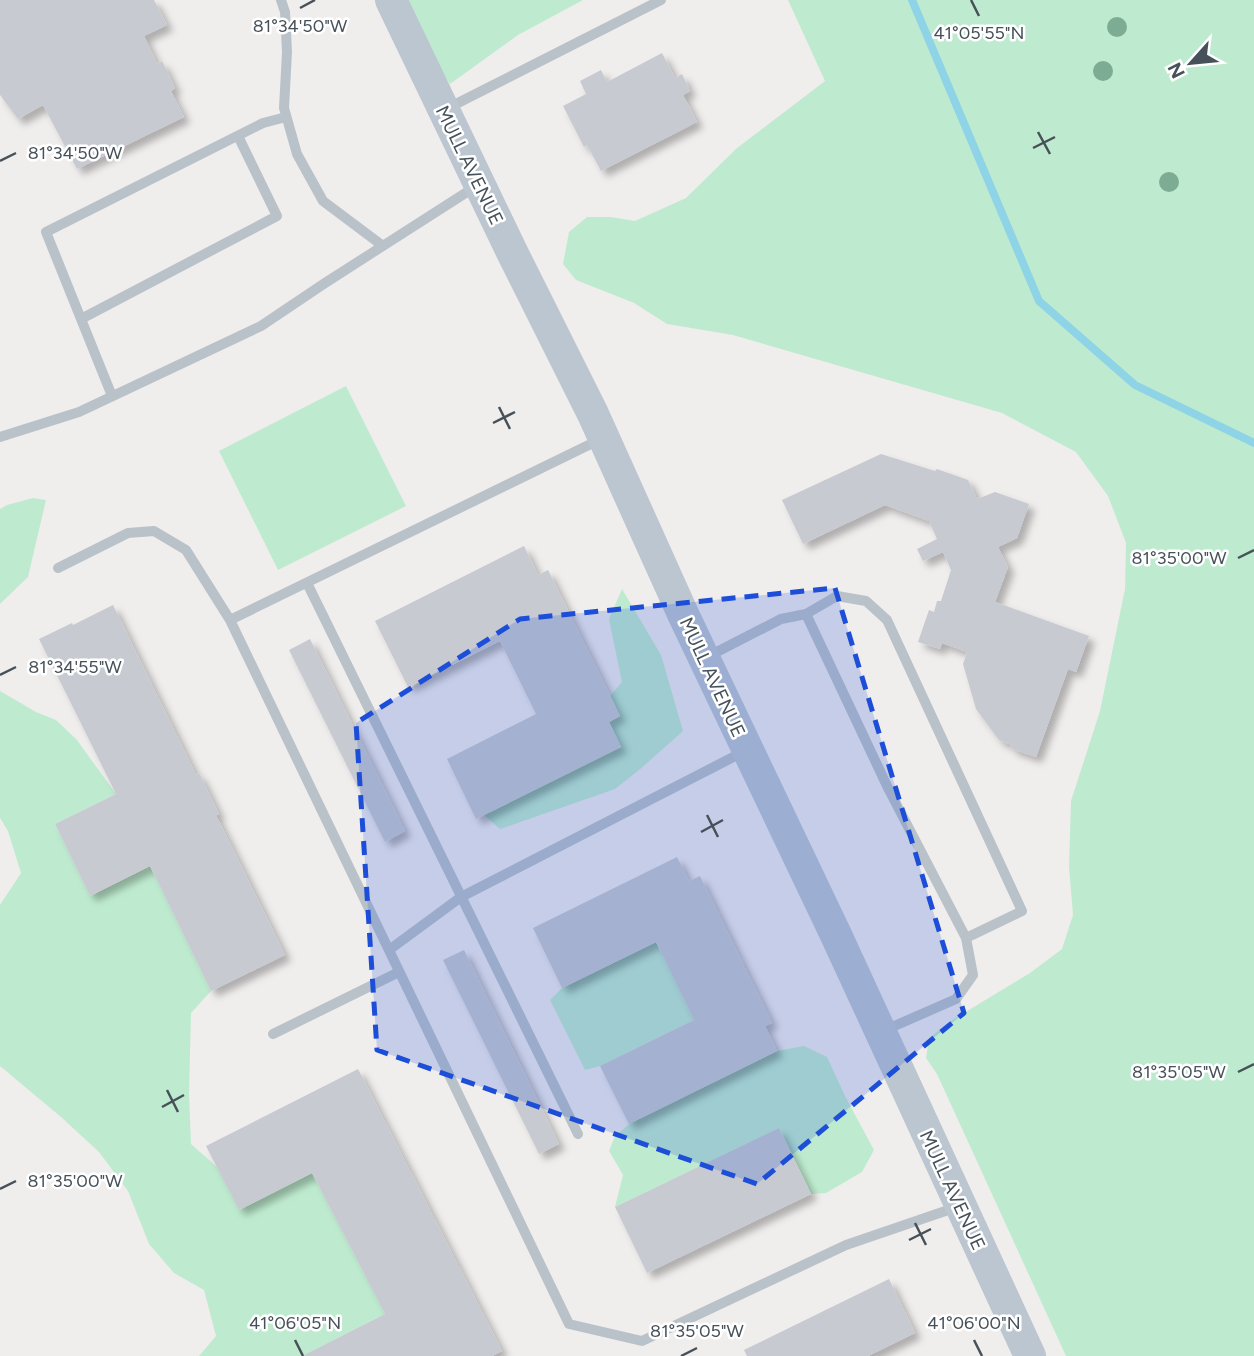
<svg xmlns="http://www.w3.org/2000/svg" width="1254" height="1356" font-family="Figtree,sans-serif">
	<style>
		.green { fill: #beebcf }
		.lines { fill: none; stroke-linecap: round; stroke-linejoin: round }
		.stream { stroke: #8ed4e6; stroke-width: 8 }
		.building { fill: #c7cad0; filter: url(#shadow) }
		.lane { stroke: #bac2c9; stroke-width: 10 }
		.secondary { stroke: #bcc6d0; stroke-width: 32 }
		.tree { fill: #7cac93 }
		.marked { fill: #1d4ed8; fill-opacity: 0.2; stroke: #1d4ed8; stroke-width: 5; stroke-dasharray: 14 9; stroke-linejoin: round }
		.ticks { fill: none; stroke: #475159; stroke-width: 2.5 }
		.labels { text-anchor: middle; stroke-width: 5; stroke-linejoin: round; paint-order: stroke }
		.street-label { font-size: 19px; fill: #475159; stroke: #fff }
		.ticks-label { font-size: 18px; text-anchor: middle; fill: #475159; stroke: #fff; stroke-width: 5; stroke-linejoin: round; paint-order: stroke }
	</style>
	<defs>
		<filter id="shadow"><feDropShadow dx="6" dy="6" stdDeviation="3.5" flood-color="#0004"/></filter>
	</defs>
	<rect width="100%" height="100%" fill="#f0eded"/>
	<path class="green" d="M 405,0 L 583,0 L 518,35 L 450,84 L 441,70 Z
		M 788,0 L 1254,0 L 1254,1356 L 1066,1356 L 937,1074 L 926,1058 L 929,1038 L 954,1019 L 1030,973 L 1062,949 L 1073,915 L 1069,867 L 1071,801 L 1100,711 L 1125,589 L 1126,543 L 1108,496 L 1076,452 L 1002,413 L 733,335 L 667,324 L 634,303 L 576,280 L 563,264 L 569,232 L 587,217 L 611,217 L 635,221 L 686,198 L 737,148 L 825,81 Z
		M 346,386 L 406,506 L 278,570 L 219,451 Z
		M 33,498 L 46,500 L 28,577 L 0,604 L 0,509 L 7,505 Z
		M 622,589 L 661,655 L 683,731 L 639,770 L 615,789 L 500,829 L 484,815 L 621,747 L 609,722 L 620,716 L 610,696 L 622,682 L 609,619 Z
		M 0,691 L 36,712 L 56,720 L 77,740 L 116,794 L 55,824 L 90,896 L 150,866 L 211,991 L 191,1013 L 189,1094 L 191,1144 L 217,1167 L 239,1210 L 312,1173 L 385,1314 L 302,1356 L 199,1356 L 216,1336 L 204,1290 L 174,1273 L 149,1244 L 128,1191 L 99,1152 L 61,1117 L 0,1066 L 0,905 L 21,873 L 8,831 L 0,818 Z
		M 656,942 L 694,1020 L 600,1066 L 585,1070 L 550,1000 L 562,988 Z
		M 804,1046 L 827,1057 L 845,1096 L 874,1150 L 862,1172 L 826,1193 L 811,1194 L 779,1128 L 615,1207 L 623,1175 L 609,1151 L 615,1136 L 632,1122 L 777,1051 Z"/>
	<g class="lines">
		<path class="stream" d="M 912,0 L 1039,301 L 1135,385 L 1254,443"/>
	</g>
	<path class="building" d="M 0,0 L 154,0 L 167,25 L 144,36 L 157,64 L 162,61 L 175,88 L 171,91 L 184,117 L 77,169 L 43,105 L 18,119 L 0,95 Z
		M 662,53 L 675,78 L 682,74 L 690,91 L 683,95 L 697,122 L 601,171 L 587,145 L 584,147 L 563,106 L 586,94 L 580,81 L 601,70 L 607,82 Z
		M 881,454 L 935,471 L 937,469 L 968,480 L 977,499 L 995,492 L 1029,504 L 1017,538 L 998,547 L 1008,567 L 995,602 L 1089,636 L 1076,672 L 1068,669 L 1036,757 L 1010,748 L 1012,745 L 999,740 L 976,709 L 963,664 L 967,652 L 942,643 L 940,649 L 918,642 L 929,610 L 934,612 L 937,601 L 941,601 L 951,570 L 943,552 L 923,561 L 917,549 L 937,539 L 929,521 L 885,505 L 803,544 L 782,500 Z
		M 524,546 L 538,575 L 548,570 L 620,716 L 609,722 L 621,747 L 476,819 L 447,759 L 536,714 L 500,641 L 408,687 L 375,621 Z
		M 113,605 L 196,775 L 199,773 L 219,814 L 216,815 L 285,955 L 211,991 L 150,866 L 90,896 L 55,824 L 116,794 L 39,639 L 72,623 L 73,625 Z
		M 310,639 L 405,831 L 385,842 L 289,650 Z
		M 677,857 L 689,881 L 700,876 L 772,1023 L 765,1026 L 777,1051 L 629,1124 L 600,1066 L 694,1020 L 656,942 L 562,988 L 533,928 Z
		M 464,950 L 559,1144 L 539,1154 L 443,960 Z
		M 358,1069 L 502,1351 L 492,1356 L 302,1356 L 385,1314 L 312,1173 L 239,1210 L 206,1146 Z
		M 779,1128 L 811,1194 L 647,1273 L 615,1207 Z
		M 889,1279 L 915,1333 L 868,1356 L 747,1356 L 744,1350 Z"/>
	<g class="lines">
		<path class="lane" d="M 281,0 L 285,12 L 287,52 L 284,108 L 297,154 L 323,201 L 383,246
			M 446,109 L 661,0
			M 81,319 L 277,216 L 238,136
			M 112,396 L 46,232 L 263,123 L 286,117
			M 0,437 L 79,412 L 261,326 L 325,283 L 478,185
			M 58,568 L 128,533 L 154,531 L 186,550 L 230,620 L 569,1324 L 642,1341 L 846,1245 L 957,1207
			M 307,583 L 578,1134
			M 806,614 L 837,596 L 866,601 L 887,620 L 1022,911 L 966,938
			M 230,620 L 601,439
			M 707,657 L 781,619 L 806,614 L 888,788 L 966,938 L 973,975 L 956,999 L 883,1031
			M 389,950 L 461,897 L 745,751
			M 273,1034 L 399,972"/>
		<path class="secondary" d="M 391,0 L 511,250 L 593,414 L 683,614 L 836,935 L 1030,1356"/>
	</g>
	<g class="tree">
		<circle cx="1117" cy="27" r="10"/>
		<circle cx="1103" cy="71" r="10"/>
		<circle cx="1169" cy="182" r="10"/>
	</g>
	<path class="marked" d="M 835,588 L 964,1013 L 757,1184 L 377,1050 L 356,723 L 520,619 Z"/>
	<path class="ticks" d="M 971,0 L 979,16M 300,8 L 315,0M 1038,132 L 1050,154M 1033,148 L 1055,137M 0,161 L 16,153M 499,407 L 510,429M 493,423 L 515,412M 1238,558 L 1254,550M 0,675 L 16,667M 707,815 L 718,837M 701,832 L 723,820M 1238,1072 L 1254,1064M 167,1090 L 178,1112M 162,1107 L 184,1095M 0,1189 L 16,1181M 915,1223 L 926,1245M 909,1240 L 931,1229M 295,1340 L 303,1356M 974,1340 L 982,1356M 681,1356 L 697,1348"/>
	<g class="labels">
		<g class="street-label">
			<text transform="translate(470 165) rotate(64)" y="7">MULL AVENUE</text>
			<text transform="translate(713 677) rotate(65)" y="7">MULL AVENUE</text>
			<text transform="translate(953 1190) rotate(65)" y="7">MULL AVENUE</text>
		</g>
	</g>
	<g class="ticks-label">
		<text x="300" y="32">81°34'50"W</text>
		<text x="979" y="39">41°05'55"N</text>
		<text x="75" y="159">81°34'50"W</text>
		<text x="1179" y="564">81°35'00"W</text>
		<text x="75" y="673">81°34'55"W</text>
		<text x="1179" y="1078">81°35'05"W</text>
		<text x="75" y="1187">81°35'00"W</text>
		<text x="295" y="1329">41°06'05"N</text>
		<text x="974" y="1329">41°06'00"N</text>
		<text x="697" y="1337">81°35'05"W</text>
	</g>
	<g transform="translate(1191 63) rotate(243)" stroke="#ffffff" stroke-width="5" paint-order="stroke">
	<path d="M0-5L12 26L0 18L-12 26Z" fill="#475159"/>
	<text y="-10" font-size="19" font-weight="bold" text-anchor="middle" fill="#475159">N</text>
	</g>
</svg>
